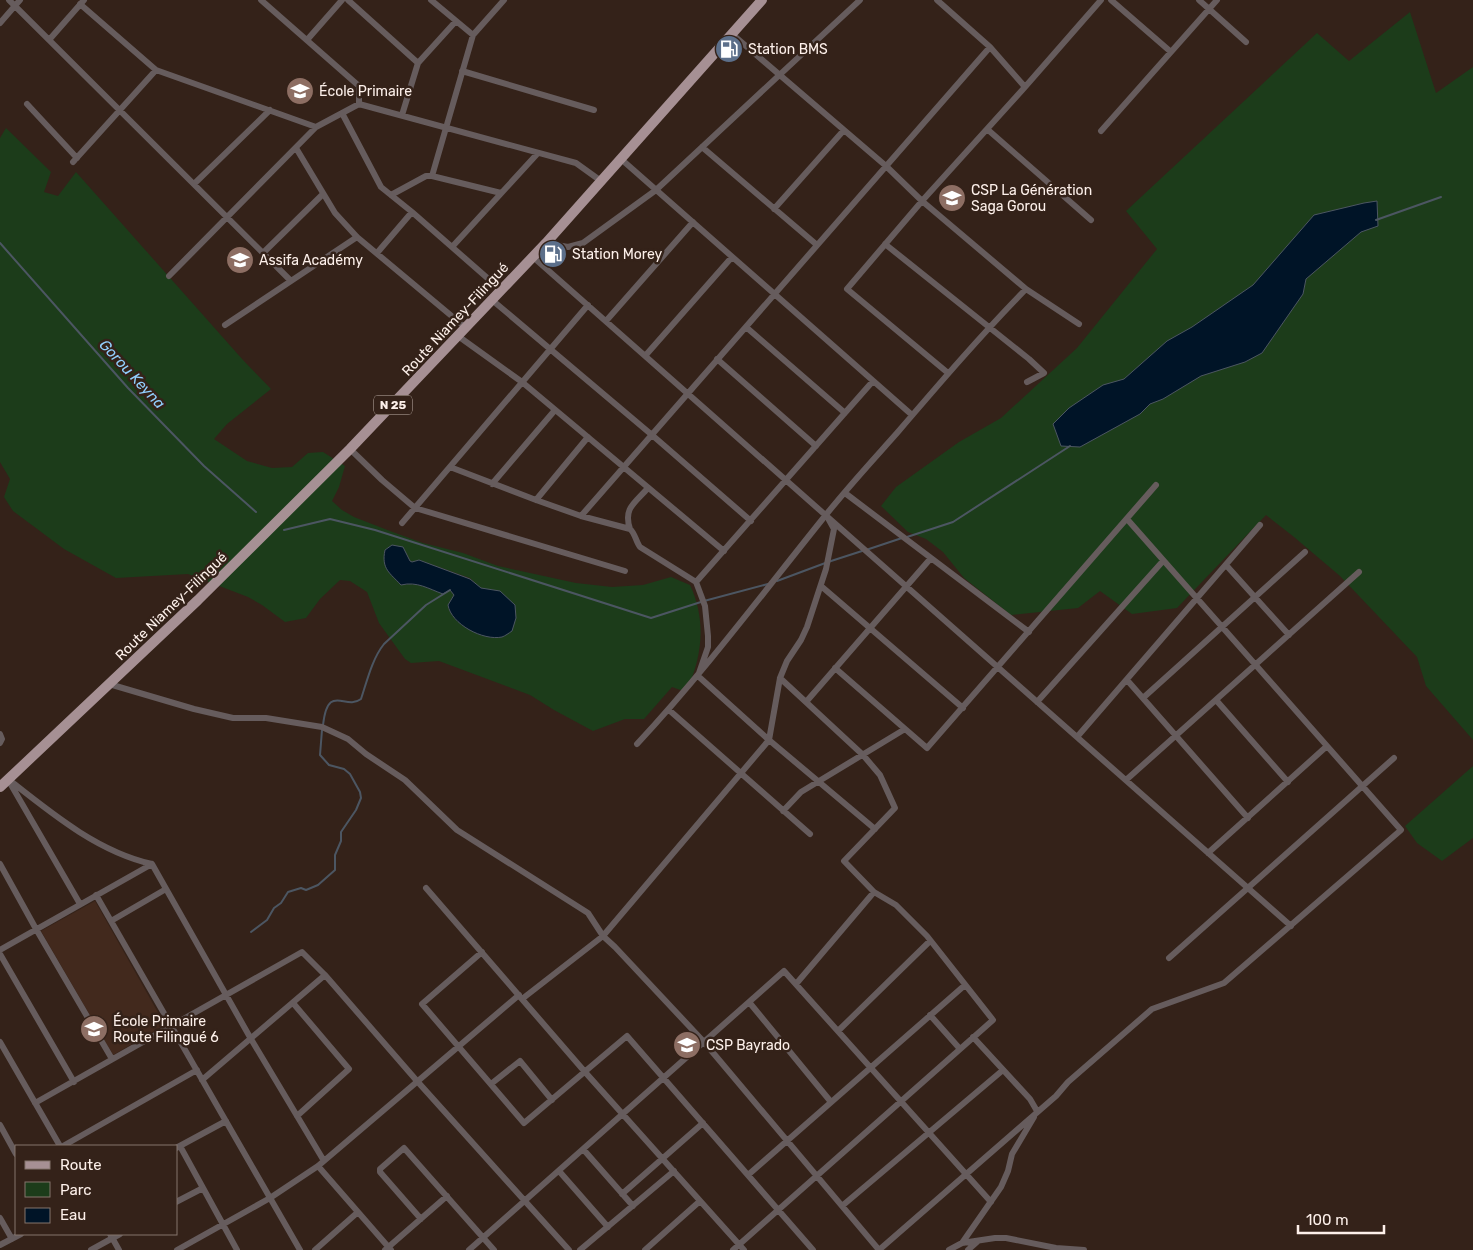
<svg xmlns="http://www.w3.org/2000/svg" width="1473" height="1250" font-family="Rubik,sans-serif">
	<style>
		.built { fill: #42291d }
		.green { fill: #1c3c1a; fill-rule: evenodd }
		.water { fill: #001427; stroke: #4c5662 }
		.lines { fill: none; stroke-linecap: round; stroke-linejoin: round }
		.stream { stroke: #4c5662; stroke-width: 2 }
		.minor { stroke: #665c5d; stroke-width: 6 }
		.primary { stroke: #a69094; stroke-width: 10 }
		.labels { text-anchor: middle; stroke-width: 5; stroke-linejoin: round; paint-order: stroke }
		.shield { fill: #342219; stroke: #c1b2ab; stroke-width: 1 }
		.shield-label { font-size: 12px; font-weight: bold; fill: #fdf0ea }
		.poi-label { font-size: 14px; fill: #fdf0ea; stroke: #342219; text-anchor: start }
		.street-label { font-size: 14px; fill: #fdf0ea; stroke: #342219 }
		.water-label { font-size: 15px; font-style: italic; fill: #91cffd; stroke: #342219 }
	</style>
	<rect width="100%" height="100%" fill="#342219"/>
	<path class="built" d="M 95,901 L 165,1025 L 113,1055 L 41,931 Z"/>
	<path class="green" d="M 1410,12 L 1436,93 L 1473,67 L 1473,740 L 1426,686 L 1417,657 L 1340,576 L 1294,537 L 1266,515 L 1177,608 L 1132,614 L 1100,591 L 1078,608 L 1011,615 L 964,578 L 943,552 L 926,539 L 908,532 L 881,506 L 896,487 L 959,442 L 1001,418 L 1077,348 L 1157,249 L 1126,211 L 1317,33 L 1349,61 Z
		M 6,128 L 51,172 L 44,192 L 58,196 L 76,172 L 243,360 L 271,389 L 227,424 L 214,439 L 247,461 L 272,468 L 292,467 L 308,453 L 323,452 L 345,466 L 339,487 L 332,501 L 342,510 L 354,517 L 390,531 L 423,543 L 463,553 L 498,566 L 576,583 L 612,587 L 643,585 L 671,577 L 690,585 C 707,621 702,658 686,692 L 672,687 L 644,719 L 625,719 L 593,731 L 554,710 L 530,695 L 439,661 L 411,663 L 405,659 L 379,623 L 367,592 L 350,581 L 340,580 L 320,599 L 306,618 L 285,622 L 262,605 L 248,597 L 188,574 L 116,578 L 64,549 L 13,511 L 4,497 L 10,479 L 0,462 L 0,138 ZM 407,554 L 410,561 L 412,562 L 419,560 L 470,578 L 480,588 L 500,591 L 467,628 C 458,622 450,616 448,605 L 454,595 L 450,590 L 443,594 C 429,589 417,581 401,585 L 396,580 Z
		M 1473,766 L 1473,838 L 1442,861 L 1417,843 L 1405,826 Z"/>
	<path class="water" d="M 1377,201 L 1378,226 L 1361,232 L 1306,279 L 1303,294 L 1262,353 L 1245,362 L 1201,376 L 1163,399 L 1150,404 L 1140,414 L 1080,447 L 1061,446 L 1053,424 L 1069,408 L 1103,385 L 1124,379 L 1167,341 L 1192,327 L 1253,285 L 1314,215 L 1364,203 Z
		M 392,545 L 403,547 L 410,561 L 412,562 L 419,560 L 470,579 L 481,588 L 500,591 L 515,605 L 516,618 L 512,631 C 509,633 505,636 502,637 C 483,641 451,624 448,605 L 454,595 L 450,590 L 443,594 C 429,589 417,581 401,585 C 390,573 381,569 385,550 Z"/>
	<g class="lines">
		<path class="stream" d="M 1376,220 L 1441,197
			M 0,243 L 128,388 L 204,466 L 256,512
			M 284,530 L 330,519 L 375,530 L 651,618 L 704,601 L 768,584
			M 907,537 L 953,522 L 1070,446
			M 866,550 L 902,538
			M 777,581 L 828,562 L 862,551
			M 323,725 C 328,682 345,711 361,699 C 367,681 372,659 384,644 L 426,605 L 450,590
			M 251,932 L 267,920 L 274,908 L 281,903 L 288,892 L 301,888 L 306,890 L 318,885 L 335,870 L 335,855 L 341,841 L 341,832 L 356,810 L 361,798 L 360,792 L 350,774 L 344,769 L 329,765 L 320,755 L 322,730"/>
		<path class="minor" d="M 9,0 L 291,281
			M 261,0 L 359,86 L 359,104
			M 348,0 L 418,63
			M 431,0 L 473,35
			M 937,0 L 990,47 L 1025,87
			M 1111,0 L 1171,52
			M 1199,0 L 1246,42
			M 80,4 L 156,70 L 316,127 L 359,104 L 576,163 L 601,181
			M 0,23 L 20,0
			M 732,34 L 886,166 L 922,201 L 1026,289 L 1079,324
			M 49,40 L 84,0
			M 307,40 L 342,0
			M 462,71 L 594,110
			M 27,104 L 77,158
			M 342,113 L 381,187 L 412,212 L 501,290
			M 402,115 L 418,63 L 456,21
			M 987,129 L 1091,220
			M 1101,131 L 1217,0
			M 702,147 L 817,245
			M 296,148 L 335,213 L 357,237 L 466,328
			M 621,159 L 912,415
			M 73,162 L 156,70
			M 432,176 L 473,35 L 504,0
			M 194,184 L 270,110
			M 391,195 L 426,176 L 432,176 L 501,193
			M 774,209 L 844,130
			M 546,243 L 568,247 L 583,243 L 656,190 L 860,0
			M 885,244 L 1029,359 L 1044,373 L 1027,382
			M 452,247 L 538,153
			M 263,253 L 323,194
			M 377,253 L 412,212
			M 533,257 L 1291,926
			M 169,276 L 316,127
			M 492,300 L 652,435 L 751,521
			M 606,321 L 693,222
			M 225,325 L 357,237
			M 746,327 L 845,413
			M 458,336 L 522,382 L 724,551
			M 645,356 L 732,257
			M 717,359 L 816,446
			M 948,373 L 847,289 L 922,201 L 1025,87 L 1101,0
			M 350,449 L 382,480 L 415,508 L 625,571
			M 450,467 L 536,500 L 581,516 L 630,529 C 635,533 636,542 640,547 L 696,582 L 705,606 L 708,636 L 708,647 L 698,676 L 769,740 L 875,829
			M 492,484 L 555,410
			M 845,493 L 1029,632
			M 536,500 L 588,437
			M 581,516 L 990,47
			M 402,523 L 588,305
			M 630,529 C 623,508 635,503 648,488
			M 1226,565 L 1289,635
			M 696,582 L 873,381
			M 821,586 L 963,708
			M 835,668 L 927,748 L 1156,485
			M 1127,680 L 1248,818
			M 109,684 L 194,709 L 233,718 L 266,718 L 322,727 L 348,739 L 366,754 L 405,780 L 457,830 L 588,913 L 603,936 L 615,947 L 704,1042 L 879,1250
			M 1143,698 L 1305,552
			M 1216,700 L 1288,782
			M 806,702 L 931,558
			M 1037,702 L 1163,561
			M 669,710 L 810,834
			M 0,734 L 2,739 L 0,743
			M 1077,737 L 1260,525
			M 637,744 C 704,672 763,593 825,516 C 848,487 873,460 897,433 C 939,384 981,335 1026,289
			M 8,779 C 51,813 98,852 152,864 L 251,1039 L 324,1161
			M 1126,780 L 1359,572
			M 10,783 L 80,904
			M 783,811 L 801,792 L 905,729
			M 1208,853 L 1327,746
			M 0,864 L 36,929 L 112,1059
			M 426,888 L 585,1072 L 744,1250
			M 96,895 L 300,1250
			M 111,921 L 166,889
			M 0,950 L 152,864
			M 482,952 L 422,1004 L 524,1123 L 627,1036 L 813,1250
			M 0,954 L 74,1082
			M 1169,958 L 1394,758
			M 796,984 L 874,892
			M 522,999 L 603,936 L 769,740 L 780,678 L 787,661 L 801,640 L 807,627 L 826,569 L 834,529 L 829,520
			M 749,1002 L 831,1102
			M 293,1003 L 349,1069 L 297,1116
			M 930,1015 L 960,1049
			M 838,1031 L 930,941
			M 973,1037 L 1030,1099 L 1037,1111
			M 0,1042 L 60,1146
			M 202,1080 L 325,975
			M 491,1084 L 520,1061 L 552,1100
			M 35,1103 L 302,952 L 325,975 L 417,1081 L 569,1250
			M 0,1125 L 16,1154
			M 63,1146 L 197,1070
			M 180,1146 L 237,1250
			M 176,1148 L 226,1121
			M 583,1149 L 633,1206
			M 318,1166 L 391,1250
			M 559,1171 L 608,1227
			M 748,1175 L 965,985
			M 622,1194 L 703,1123
			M 176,1202 L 203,1188
			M 842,1206 L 1003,1070
			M 0,1218 L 12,1239
			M 421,1219 L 380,1172 L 380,1169 L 404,1148 L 494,1250
			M 110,1234 L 119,1250
			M 962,1243 L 1001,1187 L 1008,1171 L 1012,1154 L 1034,1117
			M 0,1245 L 21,1234
			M 91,1250 L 120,1234
			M 177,1250 L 270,1198 L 318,1166 L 519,995
			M 315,1250 L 358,1212
			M 385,1250 L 447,1196
			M 469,1250 L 784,971 L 991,1202
			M 580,1250 L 674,1171
			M 645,1250 L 700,1201
			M 733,1250 L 993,1020 L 927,936 L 896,905 L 874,892 L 844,861 L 895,808 L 880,775 L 863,755 L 780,678
			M 879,1250 L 1056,1096 L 1068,1082 L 1152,1009 L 1224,983 L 1401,830 L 1127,519
			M 949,1250 L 962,1243 L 995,1238 L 1006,1238 L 1056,1248 L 1084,1250
			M 968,1250 L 978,1241"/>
		<path class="primary" d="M 0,787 L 198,600 L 350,449 L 546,243 L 762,0"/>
	</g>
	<defs>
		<g id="fuel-disc" transform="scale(1.4375)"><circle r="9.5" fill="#5c6f8a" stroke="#342219"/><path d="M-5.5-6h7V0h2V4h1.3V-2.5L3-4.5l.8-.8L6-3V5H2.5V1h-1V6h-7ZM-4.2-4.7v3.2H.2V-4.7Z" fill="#fff"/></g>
		<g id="school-disc" transform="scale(1.4375)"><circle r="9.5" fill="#8d6e63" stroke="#342219"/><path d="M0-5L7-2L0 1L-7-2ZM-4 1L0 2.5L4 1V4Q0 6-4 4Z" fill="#fff"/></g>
	</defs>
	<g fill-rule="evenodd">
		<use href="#fuel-disc" x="729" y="49"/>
		<use href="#school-disc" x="300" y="91"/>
		<use href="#school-disc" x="952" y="198"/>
		<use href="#fuel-disc" x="553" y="254"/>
		<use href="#school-disc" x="240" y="260"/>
		<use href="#school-disc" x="94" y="1029"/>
		<use href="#school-disc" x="687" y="1045"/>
	</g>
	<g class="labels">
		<rect class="shield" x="374" y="395.5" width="38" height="19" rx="4"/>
		<g class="shield-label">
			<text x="393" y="409">N 25</text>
		</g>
		<g class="poi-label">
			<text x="748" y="54">Station BMS</text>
			<text x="319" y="96">École Primaire</text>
			<text x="971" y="195">CSP La Génération<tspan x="971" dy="16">Saga Gorou</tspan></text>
			<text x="572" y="259">Station Morey</text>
			<text x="259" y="265">Assifa Académy</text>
			<text x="113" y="1026">École Primaire<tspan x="113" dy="16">Route Filingué 6</tspan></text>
			<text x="706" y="1050">CSP Bayrado</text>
		</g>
		<g class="street-label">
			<text transform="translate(455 319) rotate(-47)" y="5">Route Niamey-Filingué</text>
			<text transform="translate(171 606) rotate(-44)" y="5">Route Niamey-Filingué</text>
		</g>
		<g class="water-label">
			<text transform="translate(132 374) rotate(47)" y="5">Gorou Keyna</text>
		</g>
	</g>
	<rect x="15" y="1145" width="162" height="90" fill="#342219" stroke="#84746d"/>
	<rect x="25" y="1161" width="25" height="8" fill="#a69094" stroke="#84746d"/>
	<text x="60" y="1170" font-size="15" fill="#fdf0ea">Route</text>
	<rect x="25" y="1182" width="25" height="15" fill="#1c3c1a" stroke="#84746d"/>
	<text x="60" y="1195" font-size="15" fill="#fdf0ea">Parc</text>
	<rect x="25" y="1208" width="25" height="15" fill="#001427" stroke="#84746d"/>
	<text x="60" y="1220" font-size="15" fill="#fdf0ea">Eau</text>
	<path d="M1298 1225v8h86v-8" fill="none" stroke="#fdf0ea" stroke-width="2.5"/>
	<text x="1306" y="1225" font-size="15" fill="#fdf0ea" stroke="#342219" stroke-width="4" paint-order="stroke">100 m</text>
</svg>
